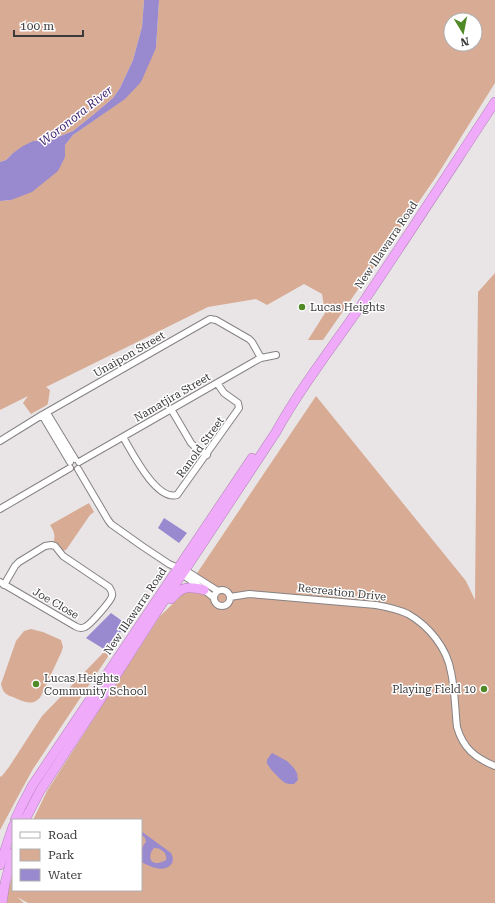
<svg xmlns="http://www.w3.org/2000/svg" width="495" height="903" font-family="'Roboto Serif',serif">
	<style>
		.green { fill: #d8ab94; fill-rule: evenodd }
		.water { fill: #9989cf; fill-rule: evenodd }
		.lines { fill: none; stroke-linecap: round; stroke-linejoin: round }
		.minor-casing { stroke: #868284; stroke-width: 8 }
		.highway-casing { stroke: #b083b6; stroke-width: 10 }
		.minor { stroke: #fff; stroke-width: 6 }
		.highway { stroke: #efaaf9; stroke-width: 9 }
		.poi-dot { fill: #508a27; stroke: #fff; stroke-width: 1.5 }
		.labels { text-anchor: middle; stroke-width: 3; stroke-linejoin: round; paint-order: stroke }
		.street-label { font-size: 11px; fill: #3c3a3b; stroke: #fff }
		.poi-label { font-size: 11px; fill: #3c3a3b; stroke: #fff; text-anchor: start }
		.water-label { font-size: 12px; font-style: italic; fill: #391d6e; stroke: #fff }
	</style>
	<rect width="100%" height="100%" fill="#e9e5e6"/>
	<path class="green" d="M 0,0 L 144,0 L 142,27 L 133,60 L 120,88 L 113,98 L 93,115 L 73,131 L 51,140 L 33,141 L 13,153 L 6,160 L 0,162 Z
		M 159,0 L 495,0 L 495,83 L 436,177 L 323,340 L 308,340 L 325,313 L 322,294 L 304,284 L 267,305 L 256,299 L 208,307 L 46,387 L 50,390 L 48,403 L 47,405 L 31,414 L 23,403 L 28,396 L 0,410 L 0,201 L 11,200 L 65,157 L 65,145 L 73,135 L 107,111 L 156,48 ZM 451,20 L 475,20 L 475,44 L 451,44 Z
		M 495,273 L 495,903 L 28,903 L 17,897 L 24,903 L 7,903 L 8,892 L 13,873 L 13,890 L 141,890 L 141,820 L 33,820 L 47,791 L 160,616 L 183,594 L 316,396 L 466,581 L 475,600 L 478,292 Z
		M 89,503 L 94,512 L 90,515 L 66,550 L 61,551 L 53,543 C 56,536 54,531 50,525 Z
		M 31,629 L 43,632 L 61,640 L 63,647 L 61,653 L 41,696 C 34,707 23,702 13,697 C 10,696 7,695 5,693 C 2,690 2,687 1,684 L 16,641 L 24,631 Z
		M 104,652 L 109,655 L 33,769 L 22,789 L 0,830 L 0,776 L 1,777 L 9,767 L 42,716 Z"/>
	<path class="water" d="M 144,0 L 159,0 L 156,48 L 141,82 L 125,99 L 73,135 L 65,145 L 65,157 L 58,171 L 32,192 L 11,200 L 0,201 L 0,162 L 6,160 L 13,153 L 23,146 L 33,141 L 51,140 L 73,131 L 93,115 L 113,98 L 120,88 L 133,60 L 142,27 Z
		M 164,518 L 187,533 L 179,543 L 158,528 Z
		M 111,613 L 125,623 L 125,625 L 109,650 L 107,651 L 86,638 Z
		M 272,753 L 287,761 L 294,768 L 297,773 L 298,780 L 294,784 C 292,784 287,784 285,783 C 281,780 265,765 267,761 C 267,759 271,754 272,753 Z
		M 141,831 L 171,853 C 177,864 167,871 156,868 C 151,867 146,864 141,862 C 141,854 141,847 146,842 L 145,838 L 141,834 ZM 154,848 C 160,847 168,853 166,860 C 164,861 160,863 157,863 C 148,863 149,853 154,848 Z"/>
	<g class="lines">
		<g class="minor-casing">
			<path id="minor" d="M 171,409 L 191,443 L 194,446 L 207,455
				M 47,413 L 75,459
				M 42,415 L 70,462
				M 123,437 C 132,452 156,501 177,495 L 239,408 L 238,403 L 224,393 L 217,383
				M 0,441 L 42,415 L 210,319 L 216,320 L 249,339 L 252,342 L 261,358
				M 79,462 L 257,360 L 261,358 L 276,355
				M 78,469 L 108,520 L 111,524 L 142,546 L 169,564 L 178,568 L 185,570 L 218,591
				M 0,509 L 70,468
				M 180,571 L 182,574 L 204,590 L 214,598
				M 0,582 L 75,626 C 78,628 81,629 85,627 C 90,625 111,601 112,596 C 113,592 111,590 109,587 L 63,556 L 55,546 L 51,545 L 45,546 L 19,562 L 15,566 L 4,585
				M214 598a8 8 0 1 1 16 0a8 8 0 1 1-16 0Z
				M 230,597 L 249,594 L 261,595 L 376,605 C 387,607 398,609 408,614 C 429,626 447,648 451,672 C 455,690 455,709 457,727 C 463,748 475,758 495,766"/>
		</g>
		<g class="highway-casing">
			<path id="highway" d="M 171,599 C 182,586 188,586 204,590
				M 15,820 L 21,807 L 32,786 L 252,458
				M 25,820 L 40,791 L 108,688 L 159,608 L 185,570 L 276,432 C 301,387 333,346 362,304 C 407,237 451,169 495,102
				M 0,865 L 13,826
				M 2,903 L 5,883 L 13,853"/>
		</g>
		<use href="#minor" class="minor"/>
		<use href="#highway" class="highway"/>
	</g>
	<g class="poi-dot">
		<circle cx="302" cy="307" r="4"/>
		<circle cx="36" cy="684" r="4"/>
		<circle cx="484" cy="689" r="4"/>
	</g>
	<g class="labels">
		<g class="street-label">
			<text transform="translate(386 245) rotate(-56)" y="4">New Illawarra Road</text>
			<text transform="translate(129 354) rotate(-30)" y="4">Unaipon Street</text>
			<text transform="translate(172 397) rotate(-30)" y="4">Namatjira Street</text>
			<text transform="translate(200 447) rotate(-54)" y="4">Ranold Street</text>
			<text transform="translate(342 592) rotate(6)" y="4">Recreation Drive</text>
			<text transform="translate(56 603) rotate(30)" y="4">Joe Close</text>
			<text transform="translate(135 611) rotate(-56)" y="4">New Illawarra Road</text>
		</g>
		<g class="poi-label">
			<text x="310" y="311">Lucas Heights</text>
			<text x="44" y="682">Lucas Heights<tspan x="44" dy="13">Community School</tspan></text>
			<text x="476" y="693" text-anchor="end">Playing Field 10</text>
		</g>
		<g class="water-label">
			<text transform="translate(76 116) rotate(-38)" y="4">Woronora River</text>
		</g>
	</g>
	<rect x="12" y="819" width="130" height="72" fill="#ffffff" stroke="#b1b0b1"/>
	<rect x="20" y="832" width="20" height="6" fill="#ffffff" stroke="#b1b0b1"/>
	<text x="48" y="839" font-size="12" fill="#3c3a3b">Road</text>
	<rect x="20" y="849" width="20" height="12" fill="#d8ab94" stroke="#b1b0b1"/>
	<text x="48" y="859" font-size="12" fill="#3c3a3b">Park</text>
	<rect x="20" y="869" width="20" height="12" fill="#9989cf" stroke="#b1b0b1"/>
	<text x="48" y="879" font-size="12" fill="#3c3a3b">Water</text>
	<g transform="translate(463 32) rotate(170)"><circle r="19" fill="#ffffff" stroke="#b1b0b1"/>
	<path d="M0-3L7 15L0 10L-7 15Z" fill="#508a27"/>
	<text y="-6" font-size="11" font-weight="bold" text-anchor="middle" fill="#3c3a3b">N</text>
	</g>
	<path d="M14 30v6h69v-6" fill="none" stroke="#3c3a3b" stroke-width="2"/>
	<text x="20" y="30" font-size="12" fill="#3c3a3b" stroke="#ffffff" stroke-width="3" paint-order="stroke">100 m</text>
</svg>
